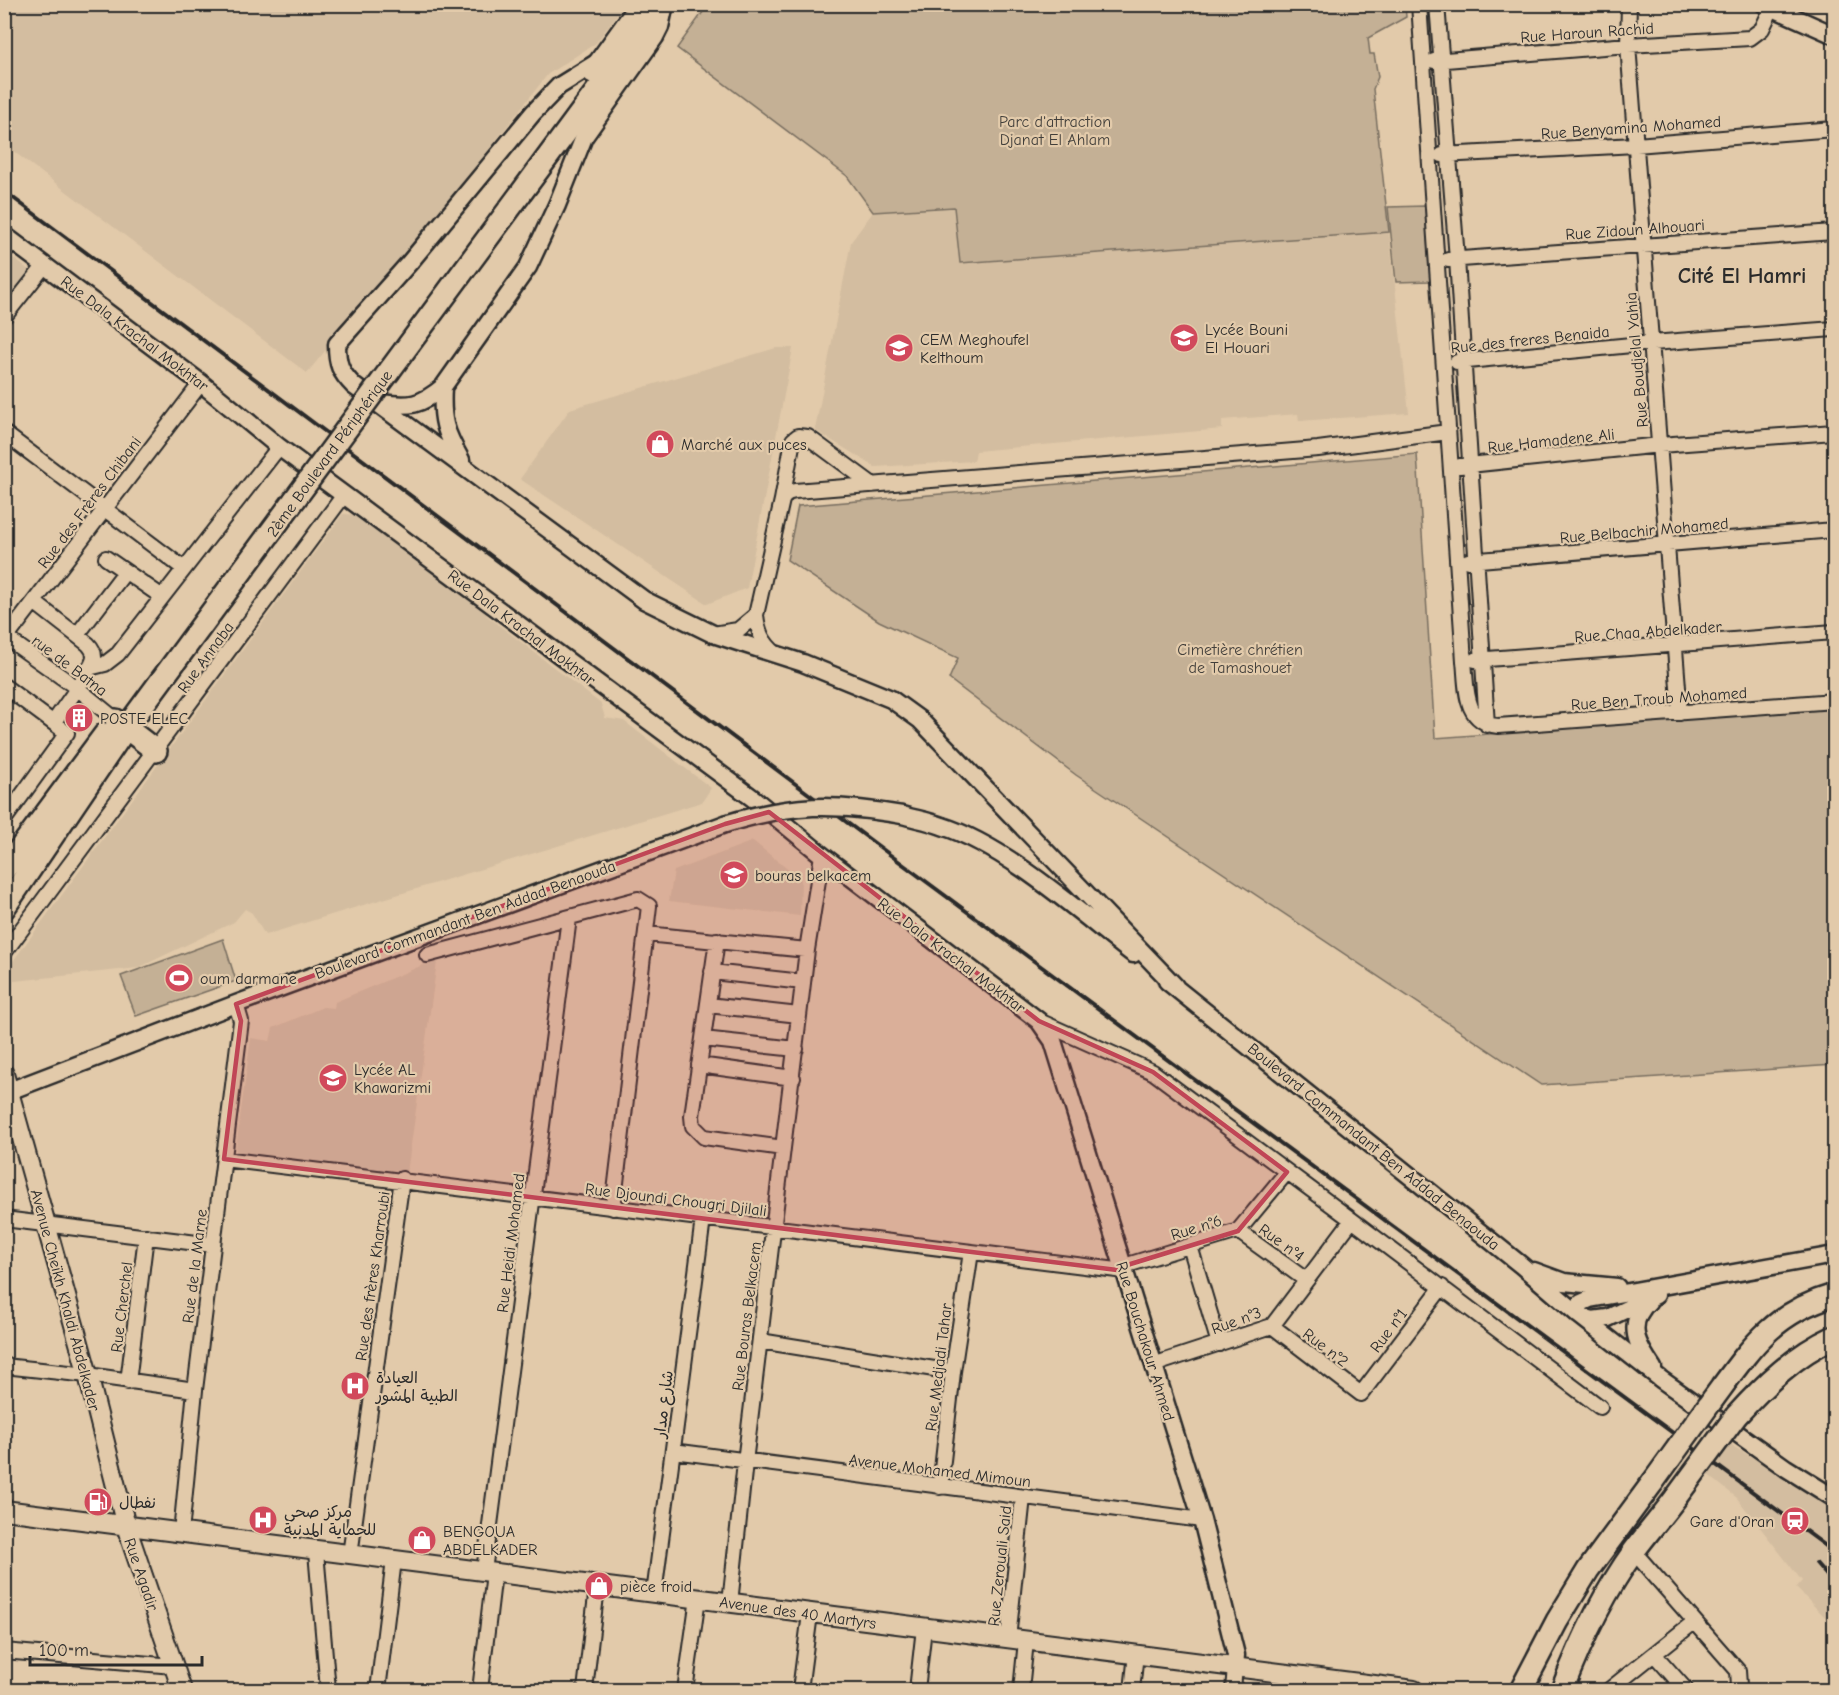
<svg xmlns="http://www.w3.org/2000/svg" width="1839" height="1695" font-family="'Comic Neue','Playpen Sans Arabic',sans-serif">
	<style>
		.built { fill: #d3bda0 }
		.green { fill: #c4b095; stroke: #786e60; stroke-width: 1.5 }
		.lines { fill: none; stroke-linecap: round; stroke-linejoin: round }
		.minor-casing { stroke: #2b2b2b; stroke-width: 18 }
		.tertiary-casing { stroke: #2b2b2b; stroke-width: 21 }
		.secondary-casing { stroke: #2b2b2b; stroke-width: 22 }
		.primary-casing { stroke: #2b2b2b; stroke-width: 26 }
		.minor { stroke: #e2caaa; stroke-width: 14 }
		.tertiary { stroke: #e2caaa; stroke-width: 16 }
		.secondary { stroke: #e2caaa; stroke-width: 18 }
		.primary { stroke: #e2caaa; stroke-width: 21 }
		.rail { stroke: #2b2b2b; stroke-width: 4 }
		.tertiary-bridge-casing { stroke: #2b2b2b; stroke-width: 21; stroke-linecap: butt }
		.primary-bridge-casing { stroke: #2b2b2b; stroke-width: 26; stroke-linecap: butt }
		.tertiary-bridge { stroke: #e2caaa; stroke-width: 16 }
		.primary-bridge { stroke: #e2caaa; stroke-width: 21 }
		.marked { fill: #c04656; fill-opacity: 0.2; stroke: #c04656; stroke-width: 4.5; stroke-linejoin: round }
		.labels { text-anchor: middle; stroke-width: 4.5; stroke-linejoin: round; paint-order: stroke }
		.street-label { font-size: 16px; fill: #2b2b2b; stroke: #e2caaa }
		.park-label { font-size: 16px; fill: #423f3b; stroke: #e2caaa }
		.poi-label { font-size: 16px; fill: #2b2b2b; stroke: #e2caaa; text-anchor: start }
		.district-label { font-size: 22px; font-weight: bold; fill: #2b2b2b; stroke: #e2caaa }
	</style>
	<rect width="100%" height="100%" fill="#e2caaa"/>
	<filter id="ink" filterUnits="userSpaceOnUse"><feTurbulence type="fractalNoise" baseFrequency=".0167" numOctaves="2"/><feDisplacementMap in="SourceGraphic" scale="12" xChannelSelector="R" yChannelSelector="G"/><feConvolveMatrix kernelMatrix="1 2 1 2 8 2 1 2 1" color-interpolation-filters="sRGB"/></filter>
	<g filter="url(#ink)">
		<path class="built" d="M 4,5 L 624,5 L 596,43 L 548,74 L 445,205 L 307,373 L 5,145 Z
			M 954,207 L 961,263 L 1389,232 L 1409,413 L 1299,421 L 1298,414 L 1222,420 L 1222,429 L 976,451 L 974,461 L 875,467 L 815,430 L 851,242 L 873,212 Z
			M 5,252 L 30,271 L 5,306 Z
			M 776,348 L 793,348 L 747,588 L 707,604 L 520,479 L 570,409 Z
			M 343,514 L 360,515 L 487,612 L 486,615 L 601,704 L 605,718 L 624,721 L 711,788 L 702,802 L 265,935 L 252,913 L 245,909 L 234,922 L 138,968 L 5,982 L 5,972 Z
			M 753,841 L 801,880 L 800,916 L 669,901 L 674,871 Z
			M 437,962 L 407,1173 L 397,1174 L 235,1154 L 251,1038 L 270,1041 L 273,1028 L 323,1007 L 334,1008 L 335,1002 L 423,965 Z
			M 1731,1445 L 1834,1506 L 1834,1626 L 1796,1588 L 1802,1581 L 1737,1498 L 1707,1474 Z"/>
		<path class="green" d="M 708,5 L 1405,5 L 1406,17 L 1368,38 L 1370,54 L 1374,54 L 1378,77 L 1373,89 L 1389,232 L 960,263 L 954,207 L 873,212 L 847,176 L 677,48 Z
			M 1425,206 L 1430,281 L 1396,282 L 1388,207 Z
			M 1417,454 L 1435,738 L 1834,708 L 1834,1065 L 1541,1085 L 1076,775 L 949,679 L 958,658 L 879,621 L 787,560 L 798,506 Z
			M 223,939 L 236,981 L 136,1016 L 121,976 Z"/>
		<g class="lines">
			<g class="minor-casing">
				<path id="minor" d="M 1419,4 L 1464,661 C 1467,688 1463,722 1498,726 L 1834,701
					M 1437,4 L 1457,259 L 1487,725
					M 1629,4 L 1628,45 L 1680,713
					M 1434,61 L 1628,45 L 1750,38 L 1762,29 L 1772,8
					M 1442,155 L 1636,145 L 1834,129
					M 1448,260 L 1834,232
					M 4,317 L 45,265
					M 1457,362 L 1652,343 L 1834,329
					M 4,433 L 183,568
					M 1460,466 L 1660,445 L 1834,432
					M 782,500 L 793,440 L 798,436 L 808,437 L 873,485
					M 106,558 L 161,596
					M 1468,561 L 1834,530
					M 34,602 L 88,644 C 91,647 94,652 94,657 C 93,669 62,709 54,722
					M 756,615 L 782,500 L 787,493 L 795,491 L 1318,449 L 1448,432
					M 713,634 L 738,630 L 756,615 C 758,632 762,642 776,654
					M 77,635 L 125,572
					M 4,636 L 77,688 L 116,720
					M 4,641 L 201,383
					M 1475,660 L 1834,632
					M 89,668 L 105,664 L 118,654 L 279,447
					M 4,686 L 67,733 L 4,820
					M 646,934 L 807,950
					M 717,940 L 692,1116 L 693,1126 L 704,1137 L 783,1148
					M 4,953 L 344,495
					M 427,955 L 638,899 L 649,906 L 613,1208
					M 712,972 L 803,982
					M 708,1005 L 799,1015
					M 1039,1021 L 1153,1072 L 1352,1220 L 1600,1407
					M 703,1039 L 796,1049
					M 699,1065 L 793,1078
					M 224,1159 L 1125,1271
					M 4,1219 L 213,1245
					M 1238,1231 L 1306,1280
					M 1190,1246 L 1219,1344
					M 1124,1266 L 1238,1231 L 1287,1172
					M 1272,1326 L 1361,1394 L 1442,1287
					M 760,1341 L 953,1372
					M 1153,1365 L 1272,1326 L 1352,1220
					M 4,1366 L 88,1375 L 195,1390
					M 128,1382 L 146,1236
					M 673,1451 L 1202,1520
					M 940,1487 L 953,1372 L 971,1252
					M 181,1533 L 195,1390 L 241,1021 L 236,1004
					M 316,1552 L 328,1690
					M 1634,1552 L 1738,1671 L 1739,1685 L 1736,1690
					M 350,1555 L 402,1179
					M 484,1571 L 569,918
					M 654,1594 L 703,1219
					M 730,1603 L 745,1462 L 807,950 L 822,855
					M 1008,1639 L 1023,1497
					M 4,1651 L 173,1666
					M 1654,1654 L 1686,1690
					M 378,1690 L 394,1560
					M 480,1690 L 494,1573
					M 585,1690 L 597,1587
					M 685,1690 L 698,1598
					M 800,1690 L 810,1614
					M 917,1690 L 924,1628
					M 1021,1690 L 1026,1641
					M 1132,1690 L 1136,1654
					M 1233,1690 L 1235,1667
					M 1609,1690 L 1694,1622"/>
			</g>
			<g class="tertiary-casing">
				<path id="tertiary" d="M 1764,4 L 1834,35
					M 601,60 L 559,86 L 533,113 L 410,262 L 337,344 C 337,364 340,372 354,386 L 644,600 L 713,634 L 803,663 L 891,699 L 920,720 L 1175,986
					M 4,235 L 201,383 L 279,447 L 344,495 L 754,799 L 822,855 L 1039,1021 L 1053,1041 L 1202,1520 L 1236,1655 L 1235,1667
					M 381,403 C 410,407 420,406 443,387
					M 461,460 C 445,432 441,420 443,387 L 528,267 L 557,205 L 584,137 L 655,37 L 660,27 L 665,4
					M 902,815 C 916,819 929,821 942,826 C 1006,846 1079,912 1133,954
					M 1167,981 L 1521,1265 L 1579,1315 L 1662,1380 L 1786,1468 L 1834,1498
					M 4,1093 L 236,1004 L 725,824
					M 1534,1271 L 1564,1282 L 1617,1287
					M 1656,1295 L 1608,1318 L 1592,1320 L 1579,1315 L 1578,1308 L 1581,1303 L 1590,1299 L 1834,1255
					M 1649,1301 C 1625,1324 1637,1345 1653,1368"/>
			</g>
			<g class="secondary-casing">
				<path id="secondary" d="M 4,1074 L 88,1375 L 126,1526 L 182,1690
					M 4,1510 C 474,1572 944,1631 1414,1690"/>
			</g>
			<g class="primary-casing">
				<path id="primary" d="M 593,72 L 642,4
					M 390,370 L 661,4
					M 116,720 L 156,751
					M 4,870 L 105,734
					M 4,908 L 126,728 L 295,499
					M 1713,1399 C 1750,1349 1772,1313 1834,1295
					M 1736,1416 C 1765,1384 1795,1355 1834,1337
					M 1521,1690 L 1557,1621 L 1588,1570 L 1653,1482
					M 1562,1690 C 1581,1641 1603,1594 1634,1551 C 1648,1532 1663,1515 1677,1496"/>
			</g>
			<use href="#minor" class="minor"/>
			<use href="#tertiary" class="tertiary"/>
			<use href="#secondary" class="secondary"/>
			<use href="#primary" class="primary"/>
			<path class="rail" d="M 4,191 L 889,854 L 1834,1552
				M 1816,1563 L 1834,1584"/>
			<g class="tertiary-bridge-casing">
				<path id="tertiary-bridge" d="M 725,824 C 793,803 833,803 902,815"/>
			</g>
			<g class="primary-bridge-casing">
				<path id="primary-bridge" d="M 295,499 L 390,370
					M 1653,1482 L 1713,1399
					M 1677,1496 L 1736,1416"/>
			</g>
			<use href="#tertiary-bridge" class="tertiary-bridge"/>
			<use href="#primary-bridge" class="primary-bridge"/>
		</g>
	</g>
	<path class="marked" d="M 769,812 L 1039,1021 L 1153,1072 L 1287,1172 L 1238,1231 L 1124,1266 L 1125,1271 L 224,1159 L 241,1021 L 236,1004 L 725,824 Z"/>
	<defs>
		<g id="school-disc" transform="scale(1.5)"><circle r="9.5" fill="#d1495b" stroke="#e2caaa"/><path d="M0-5L7-2L0 1L-7-2ZM-4 1L0 2.5L4 1V4Q0 6-4 4Z" fill="#fff"/></g>
		<g id="shop-disc" transform="scale(1.5)"><circle r="9.5" fill="#d1495b" stroke="#e2caaa"/><path d="M-5-2.5h2.3a2.7 3.5 0 0 1 5.4 0H5L5.5 6h-11ZM-1.5-2.5h3a1.5 2.3 0 0 0-3 0Z" fill="#fff"/></g>
		<g id="building-disc" transform="scale(1.5)"><circle r="9.5" fill="#d1495b" stroke="#e2caaa"/><path d="M-4-6H4V6H1V3H-1V6H-4ZM-2.5-4.3h1.7v1.8h-1.7ZM.8-4.3h1.7v1.8H.8ZM-2.5-1h1.7V.8h-1.7ZM.8-1h1.7V.8H.8Z" fill="#fff"/></g>
		<g id="stadium-disc" transform="scale(1.5)"><circle r="9.5" fill="#d1495b" stroke="#e2caaa"/><path d="M0-5a6.5 5 0 1 0 0 10a6.5 5 0 1 0 0-10ZM-3.5-1.8h7v3.6h-7Z" fill="#fff"/></g>
		<g id="hospital-disc" transform="scale(1.5)"><circle r="9.5" fill="#d1495b" stroke="#e2caaa"/><path d="M-5-5h3v3.5h4V-5h3V5h-3V1.5h-4V5h-3Z" fill="#fff"/></g>
		<g id="fuel-disc" transform="scale(1.5)"><circle r="9.5" fill="#d1495b" stroke="#e2caaa"/><path d="M-5.5-6h7V0h2V4h1.3V-2.5L3-4.5l.8-.8L6-3V5H2.5V1h-1V6h-7ZM-4.2-4.7v3.2H.2V-4.7Z" fill="#fff"/></g>
		<g id="station-disc" transform="scale(1.5)"><circle r="9.5" fill="#d1495b" stroke="#e2caaa"/><path d="M-3-6H3Q5-6 5-4V2Q5 4 3 4L4.5 6H3L1.5 4h-3L-3 6H-4.5L-3 4Q-5 4-5 2V-4Q-5-6-3-6ZM-3.5-4v3h7v-3ZM-3.5 1v1.5H-2V1ZM2 1v1.5H3.5V1Z" fill="#fff"/></g>
	</defs>
	<g fill-rule="evenodd">
		<use href="#school-disc" x="1184" y="338"/>
		<use href="#school-disc" x="899" y="348"/>
		<use href="#shop-disc" x="660" y="444"/>
		<use href="#building-disc" x="79" y="718"/>
		<use href="#school-disc" x="734" y="875"/>
		<use href="#stadium-disc" x="179" y="978"/>
		<use href="#school-disc" x="333" y="1078"/>
		<use href="#hospital-disc" x="355" y="1386"/>
		<use href="#fuel-disc" x="98" y="1502"/>
		<use href="#hospital-disc" x="263" y="1520"/>
		<use href="#station-disc" x="1795" y="1521"/>
		<use href="#shop-disc" x="422" y="1540"/>
		<use href="#shop-disc" x="599" y="1586"/>
	</g>
	<g class="labels">
		<g class="street-label">
			<text transform="translate(1587 32) rotate(-4)" y="6">Rue Haroun Rachid</text>
			<text transform="translate(1631 127) rotate(-4)" y="6">Rue Benyamina Mohamed</text>
			<text transform="translate(1635 229) rotate(-4)" y="6">Rue Zidoun Alhouari</text>
			<text transform="translate(135 333) rotate(37)" y="6">Rue Dala Krachal Mokhtar</text>
			<text transform="translate(1530 339) rotate(-6)" y="6">Rue des freres Benaida</text>
			<text transform="translate(1636 360) rotate(-95)" y="6">Rue Boudjelal Yahia</text>
			<text transform="translate(1551 440) rotate(-6)" y="6">Rue Hamadene Ali</text>
			<text transform="translate(329 453) rotate(-54)" y="6">2ème Boulevard Périphérique</text>
			<text transform="translate(89 502) rotate(-53)" y="6">Rue des Frères Chibani</text>
			<text transform="translate(1644 530) rotate(-5)" y="6">Rue Belbachir Mohamed</text>
			<text transform="translate(522 627) rotate(37)" y="6">Rue Dala Krachal Mokhtar</text>
			<text transform="translate(1648 631) rotate(-4)" y="6">Rue Chaa Abdelkader</text>
			<text transform="translate(205 657) rotate(-54)" y="6">Rue Annaba</text>
			<text transform="translate(70 665) rotate(37)" y="6">rue de Batna</text>
			<text transform="translate(1659 698) rotate(-4)" y="6">Rue Ben Troub Mohamed</text>
			<text transform="translate(465 919) rotate(-20)" y="6">Boulevard Commandant Ben Addad Benaouda</text>
			<text transform="translate(952 955) rotate(37)" y="6">Rue Dala Krachal Mokhtar</text>
			<text transform="translate(1374 1146) rotate(39)" y="6">Boulevard Commandant Ben Addad Benaouda</text>
			<text transform="translate(676 1199) rotate(7)" y="6">Rue Djoundi Chougri Djilali</text>
			<text transform="translate(1196 1227) rotate(-17)" y="6">Rue n°6</text>
			<text transform="translate(1282 1242) rotate(36)" y="6">Rue n°4</text>
			<text transform="translate(510 1243) rotate(-83)" y="6">Rue Heidi Mohamed</text>
			<text transform="translate(194 1266) rotate(-83)" y="6">Rue de la Marne</text>
			<text transform="translate(372 1276) rotate(-82)" y="6">Rue des frères Kharroubi</text>
			<text transform="translate(66 1300) rotate(75)" y="6">Avenue Cheïkh Khaldi Abdelkader</text>
			<text transform="translate(121 1307) rotate(-83)" y="6">Rue Cherchel</text>
			<text transform="translate(746 1316) rotate(-83)" y="6">Rue Bouras Belkacem</text>
			<text transform="translate(1236 1320) rotate(-20)" y="6">Rue n°3</text>
			<text transform="translate(1388 1330) rotate(-53)" y="6">Rue n°1</text>
			<text transform="translate(1146 1341) rotate(73)" y="6">Rue Bouchakour Ahmed</text>
			<text transform="translate(1326 1347) rotate(37)" y="6">Rue n°2</text>
			<text transform="translate(938 1367) rotate(-83)" y="6">Rue Medjadi Tahar</text>
			<text transform="translate(663 1404) rotate(-83)" y="6">شارع مدار</text>
			<text transform="translate(940 1470) rotate(7)" y="6">Avenue Mohamed Mimoun</text>
			<text transform="translate(999 1566) rotate(-84)" y="6">Rue Zerouali Said</text>
			<text transform="translate(142 1574) rotate(71)" y="6">Rue Agadir</text>
			<text transform="translate(798 1612) rotate(8)" y="6">Avenue des 40 Martyrs</text>
		</g>
		<g class="park-label">
			<text x="1055" y="127">Parc d'attraction<tspan x="1055" dy="18">Djanat El Ahlam</tspan></text>
			<text x="1240" y="655">Cimetière chrétien<tspan x="1240" dy="18">de Tamashouet</tspan></text>
		</g>
		<g class="poi-label">
			<text x="1205" y="335">Lycée Bouni<tspan x="1205" dy="18">El Houari</tspan></text>
			<text x="920" y="345">CEM Meghoufel<tspan x="920" dy="18">Kelthoum</tspan></text>
			<text x="681" y="450">Marché aux puces</text>
			<text x="100" y="724">POSTE ELEC</text>
			<text x="755" y="881">bouras belkacem</text>
			<text x="200" y="984">oum darmane</text>
			<text x="354" y="1075">Lycée AL<tspan x="354" dy="18">Khawarizmi</tspan></text>
			<text x="376" y="1383">العيادة<tspan x="376" dy="18">الطبية المشور</tspan></text>
			<text x="119" y="1508">نفطال</text>
			<text x="284" y="1517">مركز صحي<tspan x="284" dy="18">للحماية المدنية</tspan></text>
			<text x="1774" y="1527" text-anchor="end">Gare d'Oran</text>
			<text x="443" y="1537">BENGOUA<tspan x="443" dy="18">ABDELKADER</tspan></text>
			<text x="620" y="1592">pièce froid</text>
		</g>
		<g class="district-label">
			<text x="1742" y="283">Cité El Hamri</text>
		</g>
	</g>
	<rect width="1839" height="1695" fill="none" stroke="#e2caaa" stroke-width="24"/>
	<rect x="12" y="12" width="1815" height="1671" fill="none" stroke="#2b2b2b" stroke-width="2" filter="url(#ink)"/>
	<path d="M30 1656v9h172v-9" fill="none" stroke="#2b2b2b" stroke-width="3"/>
	<text x="39" y="1656" font-size="18" fill="#2b2b2b" stroke="#e2caaa" stroke-width="4.5" paint-order="stroke">100 m</text>
</svg>
